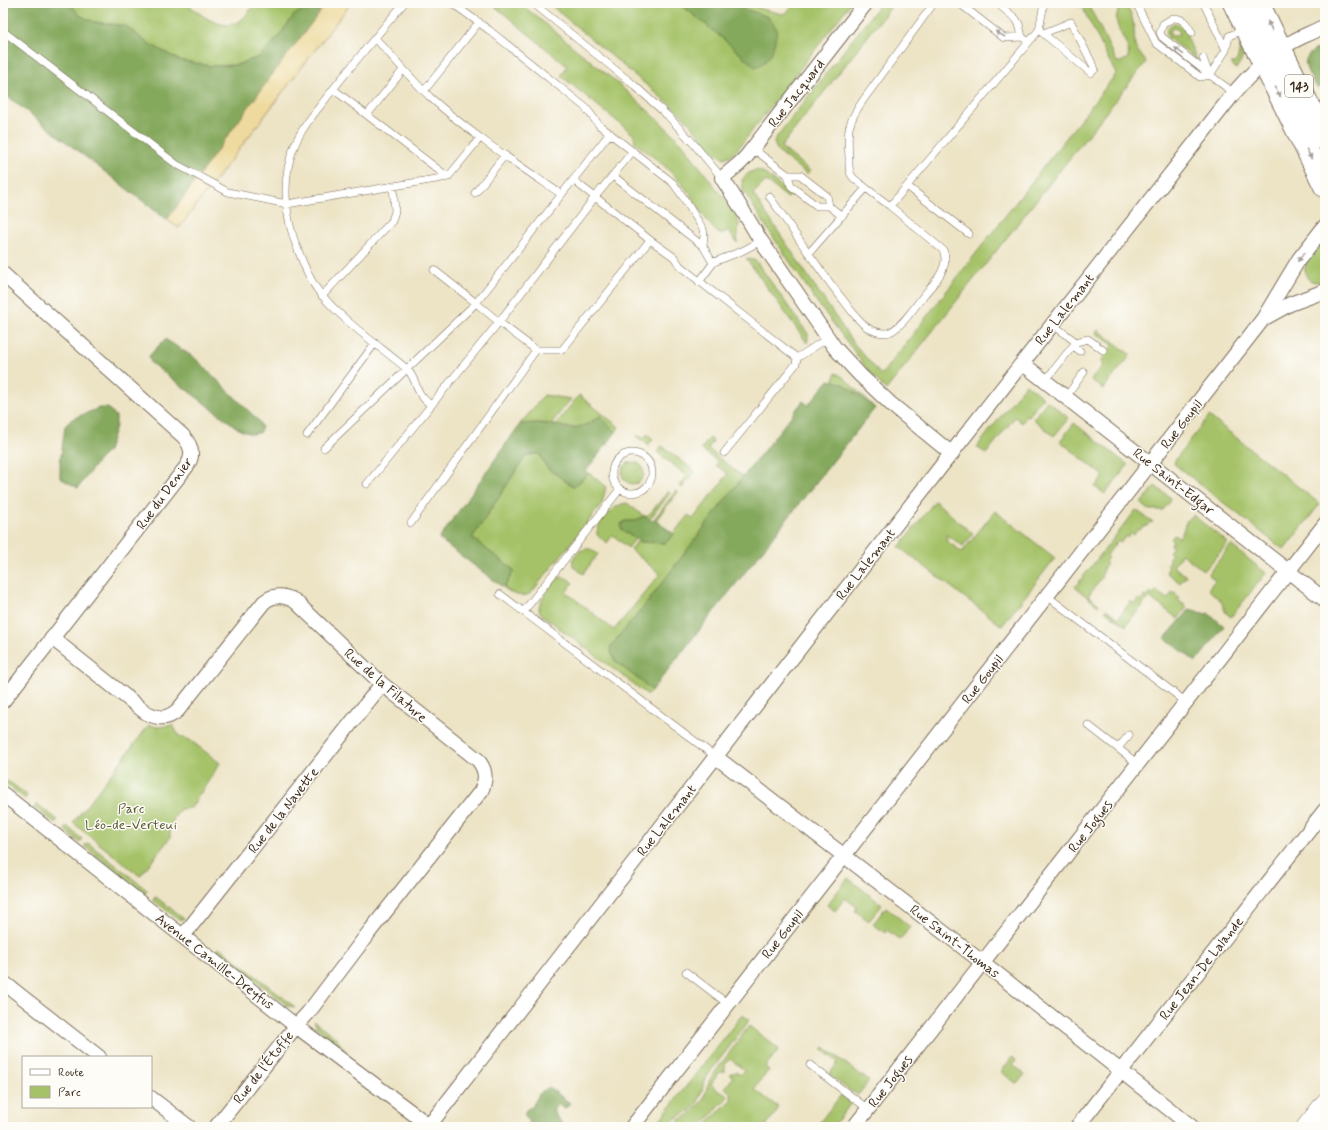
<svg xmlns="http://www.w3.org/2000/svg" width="1328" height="1130" font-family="Mynerve,sans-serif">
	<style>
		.green { fill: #a5c268; stroke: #707643; fill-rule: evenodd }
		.forest { fill: #84a85c; stroke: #60693d }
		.sand { fill: #eeda9e; stroke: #94825e }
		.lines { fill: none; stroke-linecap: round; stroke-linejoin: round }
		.service-casing { stroke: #796b59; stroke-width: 8 }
		.minor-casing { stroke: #796b59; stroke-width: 16 }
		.secondary-casing { stroke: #796b59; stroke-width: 20 }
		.primary-casing { stroke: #796b59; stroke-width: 24 }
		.service { stroke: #fff; stroke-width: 7 }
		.minor { stroke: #fff; stroke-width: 14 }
		.secondary { stroke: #fff; stroke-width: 19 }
		.primary { stroke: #fff; stroke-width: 22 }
		.oneway { fill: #a79f9a }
		.labels { text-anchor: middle; stroke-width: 3; stroke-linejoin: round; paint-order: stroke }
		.shield { fill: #fdfcf7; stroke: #75695f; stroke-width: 1 }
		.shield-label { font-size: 13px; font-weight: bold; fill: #3b2a1e }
		.street-label { font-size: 14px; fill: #3b2a1e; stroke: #fdfcf7 }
		.park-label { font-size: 14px; fill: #5b5834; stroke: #fdfcf7 }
	</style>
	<rect width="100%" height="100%" fill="#fdfcf7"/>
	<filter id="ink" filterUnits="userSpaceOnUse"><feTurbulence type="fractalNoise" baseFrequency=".025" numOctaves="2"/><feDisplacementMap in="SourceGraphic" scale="8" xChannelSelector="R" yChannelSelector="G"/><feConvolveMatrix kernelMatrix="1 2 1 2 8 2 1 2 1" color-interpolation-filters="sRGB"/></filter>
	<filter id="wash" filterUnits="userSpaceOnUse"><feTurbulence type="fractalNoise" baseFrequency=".012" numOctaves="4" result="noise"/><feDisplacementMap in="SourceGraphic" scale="16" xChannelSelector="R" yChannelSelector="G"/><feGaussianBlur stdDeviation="0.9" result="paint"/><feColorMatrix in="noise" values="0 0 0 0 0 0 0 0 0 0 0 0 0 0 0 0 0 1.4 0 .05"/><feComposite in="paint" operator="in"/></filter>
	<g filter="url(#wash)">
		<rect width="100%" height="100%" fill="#ede4c6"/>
		<path class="green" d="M 70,3 L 186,3 C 200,14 223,34 241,20 C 247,15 251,9 255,3 L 327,3 L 321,12 L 307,8 L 259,57 L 237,65 L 211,66 L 179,60 L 146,42 L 126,26 L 94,22 L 79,15 Z
			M 491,3 L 520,3 L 615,81 L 655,117 L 681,142 L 738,217 L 739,225 L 737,243 L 728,230 L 723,234 L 719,234 C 705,221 697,204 686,189 C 671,170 654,157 635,143 L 634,135 L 561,76 L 567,66 Z
			M 548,3 L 679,3 L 721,37 L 755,67 L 768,17 L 742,8 L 734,3 L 749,3 L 762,9 L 783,14 L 788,11 L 794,3 L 851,3 L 738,149 L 732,155 L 724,158 L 716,154 L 685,118 L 668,103 Z
			M 881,3 L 894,3 L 781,147 L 810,171 L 807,174 L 778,152 L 774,143 L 775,139 Z
			M 1076,3 L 1086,3 C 1099,21 1106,43 1117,62 L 1121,62 L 1128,58 C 1132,41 1109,28 1119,9 L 1123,7 L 1129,10 L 1132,17 L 1134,28 L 1135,47 L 1146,62 L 886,390 L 871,374 L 817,302 L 767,228 L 743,190 L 742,180 C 748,173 752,169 761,171 L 791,194 L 788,198 L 766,181 L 753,194 L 851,340 L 881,375 L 1116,74 L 1081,5 L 1078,7 Z
			M 1176,23 L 1183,26 L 1188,35 L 1186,36 L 1198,61 L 1168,38 C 1164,31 1168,24 1176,23 ZM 1172,28 L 1178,29 L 1180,34 L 1175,36 L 1171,36 L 1170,32 Z
			M 1240,46 L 1244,56 L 1236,69 L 1231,63 L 1235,63 L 1238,58 Z
			M 1325,240 L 1325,280 C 1310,286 1302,277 1306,263 Z
			M 746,258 L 756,261 L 808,334 L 808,340 L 807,343 Z
			M 1098,330 L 1131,355 L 1103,389 L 1091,380 L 1104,364 L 1101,361 L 1113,345 L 1096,333 Z
			M 836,373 L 843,377 L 875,408 L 844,384 L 834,381 L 834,377 Z
			M 1026,384 L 1043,398 L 1029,416 L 1027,415 L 1022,423 L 1015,417 L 986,454 L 977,447 Z
			M 544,395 L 571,399 L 551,424 L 538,423 L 520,424 Z
			M 579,395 L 619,427 L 616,432 L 600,416 C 582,429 576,429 555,425 Z
			M 1047,401 L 1069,418 L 1054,436 L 1033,419 Z
			M 1209,416 L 1320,504 L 1284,550 L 1174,464 L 1175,460 Z
			M 1074,423 L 1128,465 L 1105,494 L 1095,487 L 1104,476 L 1060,441 Z
			M 647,434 L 653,439 L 648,445 L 636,436 L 646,437 Z
			M 710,438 L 713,441 L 708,449 L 743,477 L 646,604 L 611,646 L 615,661 L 652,690 L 648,695 L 542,615 C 541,613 539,611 539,609 C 538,602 555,578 561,577 C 566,577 570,580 573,583 L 566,592 L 614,630 L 660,574 L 631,550 L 638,540 L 640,542 L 666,543 L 688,515 L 693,519 L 728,474 L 716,465 L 718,462 L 701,449 Z
			M 662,446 L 695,471 L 682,488 L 680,486 L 687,476 L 657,452 Z
			M 539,453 L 547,468 L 574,487 L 589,473 L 606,487 L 602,504 L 531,593 C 522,599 512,594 504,588 L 514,570 L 472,538 L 526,456 Z
			M622 473a11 11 0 1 1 22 0a11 11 0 1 1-22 0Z
			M 1155,486 L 1171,498 L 1169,503 L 1163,510 L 1149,510 L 1141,503 Z
			M 668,491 L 670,493 L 649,520 L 644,516 L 634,521 L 625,521 L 621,524 L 622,529 L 628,534 L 636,538 L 628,548 L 613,535 L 607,543 L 597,535 C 595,524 615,503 627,503 L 644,516 L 647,516 L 653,510 Z
			M 676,491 L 678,492 L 656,520 L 654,519 Z
			M 935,501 L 973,534 L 963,546 L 946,534 L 947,541 L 962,552 L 995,511 L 1055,558 L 1002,626 L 899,547 Z
			M 1136,510 L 1153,522 L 1152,523 L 1150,522 L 1146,527 L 1144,526 L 1140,530 L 1138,529 L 1134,535 L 1131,533 L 1128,538 L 1126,536 L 1121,542 L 1118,540 L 1107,555 L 1108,557 L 1105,562 L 1107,564 L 1103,569 L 1104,570 L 1101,576 L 1102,577 L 1088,596 L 1099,604 L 1098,606 L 1075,587 Z
			M 1193,515 L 1228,543 L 1204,571 L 1182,554 L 1173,566 L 1186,576 L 1180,583 L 1166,572 L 1169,567 L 1167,565 L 1170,561 L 1168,559 L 1172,554 L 1169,552 L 1173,547 L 1170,545 L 1173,541 L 1171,539 L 1174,535 L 1179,538 C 1187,528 1182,521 1193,515 Z
			M 1231,545 L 1266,573 L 1231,617 L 1226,613 L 1221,601 L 1208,589 L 1215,580 L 1208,574 Z
			M 586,549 L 590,549 L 598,554 L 583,574 L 573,566 C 571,557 578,550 586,549 Z
			M 1156,591 L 1167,599 L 1173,592 L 1179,597 L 1178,600 L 1187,607 L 1178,619 L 1149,597 L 1126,626 L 1105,611 L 1106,609 L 1118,618 L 1131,601 L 1134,604 L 1138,599 L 1140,601 L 1144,596 L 1146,597 L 1150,593 L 1152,595 Z
			M 149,725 L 158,727 L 173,725 L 179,736 L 190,740 L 220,763 L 191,808 L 180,809 L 174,818 L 170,829 L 170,838 L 140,876 L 73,823 Z
			M 8,781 L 27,795 L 25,799 L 5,783 Z
			M 37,804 L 58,820 L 55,823 L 34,807 Z
			M 67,826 L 82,839 L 80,843 L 65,830 Z
			M 88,843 L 147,890 L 147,891 L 145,894 L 84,846 Z
			M 848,878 L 882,905 L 869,921 L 855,911 L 857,907 L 845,898 L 835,911 L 827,905 Z
			M 155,897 L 156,897 L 184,919 L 179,920 L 176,918 L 153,900 Z
			M 886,907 L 910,927 L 900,940 L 887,930 L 885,933 L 873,924 Z
			M 219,947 L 295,1007 L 288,1006 L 216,950 Z
			M 742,1015 L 749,1019 L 746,1025 L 707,1076 L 697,1104 L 691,1110 L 662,1126 L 658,1122 Z
			M 314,1021 L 335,1037 L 345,1050 L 317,1028 Z
			M 749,1026 L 779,1049 L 765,1067 L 769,1070 L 754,1089 L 778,1107 L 777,1111 L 765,1127 L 702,1127 C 714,1118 720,1109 731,1100 L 731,1093 L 725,1088 L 733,1077 L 729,1074 L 736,1072 L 740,1075 L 744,1070 L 730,1059 L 725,1064 L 725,1071 L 719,1073 L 711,1084 L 720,1092 L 722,1092 L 728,1096 C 726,1101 721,1103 718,1107 C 702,1130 693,1127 668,1127 L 690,1114 L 703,1100 L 710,1079 Z
			M 824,1047 L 869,1081 L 858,1095 L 846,1088 L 829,1075 L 838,1062 L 822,1050 Z
			M 1012,1057 L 1016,1060 L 1013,1065 L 1025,1074 L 1017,1084 L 1001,1072 Z
			M 841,1095 L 851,1103 L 833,1127 L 816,1127 Z"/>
		<path class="forest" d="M 3,3 L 70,3 L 79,15 L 94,22 L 126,26 L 146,42 L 179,60 L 211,66 L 237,65 L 259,57 L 276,40 L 294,15 L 307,8 L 321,12 L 272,75 L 167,220 L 3,93 Z
			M 679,3 L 734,3 L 742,8 L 768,17 L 777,29 C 774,46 773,61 755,67 L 721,37 Z
			M 1317,49 C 1325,55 1326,76 1324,85 L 1317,88 C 1309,74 1296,59 1317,49 Z
			M 165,339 L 195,358 L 259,421 L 262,428 L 259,433 L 251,434 L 240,430 L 151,363 L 149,356 Z
			M 829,380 L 844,384 L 875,408 L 652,690 L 615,661 L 611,652 L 611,646 L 646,604 L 731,492 L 803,401 L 808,405 Z
			M 99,408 L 108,408 L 116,416 L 116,426 L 108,451 L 98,461 L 78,488 L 60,478 L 60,463 L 65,426 L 72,419 Z
			M 600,416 L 616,432 L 586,471 L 589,473 L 574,487 L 547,468 L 539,453 L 526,456 L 472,538 L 514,570 L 504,588 L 439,539 L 520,424 L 538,423 L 555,425 L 572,429 L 588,424 Z
			M 644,516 L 652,521 L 654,519 L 674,534 L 666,543 L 640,542 C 634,536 627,534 621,529 L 621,525 L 625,521 L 634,521 Z
			M 1190,609 L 1206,614 L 1208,613 L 1224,626 L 1196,662 L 1165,638 Z
			M 549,1087 L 570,1103 L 566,1108 L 558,1105 L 553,1110 L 558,1118 L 565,1125 L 565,1127 L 531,1127 L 524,1113 L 527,1109 L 532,1107 L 539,1094 Z"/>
		<path class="sand" d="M 327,3 L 351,3 L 179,228 L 167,220 L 272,75 Z"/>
	</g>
	<g filter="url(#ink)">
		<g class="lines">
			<g class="service-casing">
				<path id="service" d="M 404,3 C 378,34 352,65 327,97 C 315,113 301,128 294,147 C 281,179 285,219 298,250 C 304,265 310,281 320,293 C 344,322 378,345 407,369 C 419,382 413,392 431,405
					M 452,3 L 489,30 L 586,108 L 599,125 L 673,183 L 683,197 L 703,229 L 704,235 L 703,246
					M 533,3 L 634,85 L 668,116 L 693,143 L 722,178
					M 959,3 L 1004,38 L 1022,37 L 1019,24 L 1016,19 L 997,3
					M 1136,3 L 1156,43 L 1200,77 L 1210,75 L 1226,50 L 1205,6
					M 1039,30 L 1091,73 L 1095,69 L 1071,22 L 1044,33
					M 3,31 L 176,164 L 228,192 L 287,204 L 448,177
					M 1192,33 C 1187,24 1184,18 1173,18 L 1163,24 L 1160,33 L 1162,37 L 1210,75 L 1234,93
					M 375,38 C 394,58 411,79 431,98 C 471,134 517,164 561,194
					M 1029,42 L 1039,30 L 1044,3
					M 1226,50 L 1229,36 L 1245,29
					M 1203,58 L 1209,75
					M 333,89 L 448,177 L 480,138
					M 424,91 L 479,22
					M 367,115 L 403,70
					M 752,148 L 788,175 L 791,186 L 817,206 L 829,206 L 827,196 L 800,175 L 788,175
					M 613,176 L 703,246 L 713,263
					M 573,180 L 610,133
					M 907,186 L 969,234
					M 866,188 L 890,206 L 1029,42 L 1022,37
					M 475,193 L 505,155
					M 769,196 C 794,231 817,268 844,301 C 851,310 858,321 868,328 C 873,331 880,333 886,333 C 899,332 916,305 924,295 C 934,283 951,267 943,250 L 890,206
					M 829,206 L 842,216
					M 650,240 L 674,257 L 680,266 L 797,358 L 796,364 L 724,453
					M 809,253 L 866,188 C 862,184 855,181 852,176 C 848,171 849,164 849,158 C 847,130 847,123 864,99 L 934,3
					M 434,270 L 476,303 L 573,180 L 595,197 L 633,151
					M 699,282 L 714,262 L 742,251 L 761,241
					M 322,296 L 392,221 L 395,211 L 393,186
					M 1076,342 L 1088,339 L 1103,350
					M 1073,346 L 1080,351
					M 797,358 L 828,338
					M 1045,381 L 1076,342 L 1052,324
					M 1066,397 L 1084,372
					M 307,435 L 375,343
					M 324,448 L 476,303 L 499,322 L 595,197 L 650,240 L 562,350 L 536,350
					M612 473a20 20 0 1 1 40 0a20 20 0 1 1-40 0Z
					M 367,484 L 499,322 L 536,350 L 411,523
					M 500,594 L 716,757
					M 1047,596 L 1186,702
					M 524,611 L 620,489
					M 1088,725 L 1138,764
					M 1118,748 L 1129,735
					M 686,972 L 728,1004
					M 810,1065 L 868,1109"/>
			</g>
			<g class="minor-casing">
				<path id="minor" d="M 866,3 L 746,157 L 739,164 L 722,178 L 743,211 L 761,241 L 835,348 L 860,375 L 892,405 L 952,454
					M 3,274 L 183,436 C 192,446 194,455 187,466 L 3,701
					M 1263,319 L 1290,304 L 1325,291
					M 1022,363 L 1325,600
					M 52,638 L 145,712 C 158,719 167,720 178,710 L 264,602 C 274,594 284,595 295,601 L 382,684 L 478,760 C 486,770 487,779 481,791 L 370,931 L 308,1013 L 296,1026 L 216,1127
					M 716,757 L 995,972 L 1192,1127
					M 3,794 L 296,1026 L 431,1127
					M 183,936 L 382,684
					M 3,982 L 99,1057
					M 151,1098 L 189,1127
					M 428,1127 L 939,469 L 1234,93 C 1250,74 1269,55 1292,42 C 1302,36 1314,32 1325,26
					M 632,1127 L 1263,319 L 1299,259 L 1325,226
					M 854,1127 L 1325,524
					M 1077,1127 L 1325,810"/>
			</g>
			<g class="secondary-casing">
				<path id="secondary" d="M 1306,1127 L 1325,1103"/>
			</g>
			<g class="primary-casing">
				<path id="primary" d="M 1234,3 L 1325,186
					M 1258,3 L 1325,139"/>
			</g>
			<use href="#service" class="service"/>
			<use href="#minor" class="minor"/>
			<use href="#secondary" class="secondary"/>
			<use href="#primary" class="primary"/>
		</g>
		<defs><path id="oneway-solid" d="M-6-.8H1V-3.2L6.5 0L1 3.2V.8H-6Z"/></defs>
		<g class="oneway">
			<use href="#oneway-solid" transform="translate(1270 26) rotate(-116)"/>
			<use href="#oneway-solid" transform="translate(1000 34) rotate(-148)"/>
			<use href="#oneway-solid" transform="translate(1179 51) rotate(-141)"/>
			<use href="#oneway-solid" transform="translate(1278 92) rotate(63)"/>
			<use href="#oneway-solid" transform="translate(1309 154) rotate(63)"/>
			<use href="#oneway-solid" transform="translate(1301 257) rotate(127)"/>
		</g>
	</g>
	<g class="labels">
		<rect class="shield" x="1285" y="75" width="28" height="22" rx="3"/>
		<g class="shield-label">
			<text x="1299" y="91">143</text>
		</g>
		<g class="street-label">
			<text transform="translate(796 93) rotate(-52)" y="5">Rue Jacquard</text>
			<text transform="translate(1064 309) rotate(-52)" y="5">Rue Lalemant</text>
			<text transform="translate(1181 424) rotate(-52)" y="5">Rue Goupil</text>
			<text transform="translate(1174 481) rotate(38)" y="5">Rue Saint-Edgar</text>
			<text transform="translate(164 493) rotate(-54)" y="5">Rue du Denier</text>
			<text transform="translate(865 564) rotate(-52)" y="5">Rue Lalemant</text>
			<text transform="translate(982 679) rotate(-52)" y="5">Rue Goupil</text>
			<text transform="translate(386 685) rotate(41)" y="5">Rue de la Filature</text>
			<text transform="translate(283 810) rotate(-52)" y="5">Rue de la Navette</text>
			<text transform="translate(666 820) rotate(-52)" y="5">Rue Lalemant</text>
			<text transform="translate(1090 826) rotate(-52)" y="5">Rue Jogues</text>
			<text transform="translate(782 934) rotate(-52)" y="5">Rue Goupil</text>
			<text transform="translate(955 941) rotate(38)" y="5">Rue Saint-Thomas</text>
			<text transform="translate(215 961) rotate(38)" y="5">Avenue Camille-Dreyfus</text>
			<text transform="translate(1201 968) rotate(-52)" y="5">Rue Jean-De Lalande</text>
			<text transform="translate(263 1067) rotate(-52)" y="5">Rue de l'Étoffe</text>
			<text transform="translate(890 1081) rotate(-52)" y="5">Rue Jogues</text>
		</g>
		<g class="park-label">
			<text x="131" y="813">Parc<tspan x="131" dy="16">Léo-de-Verteui</tspan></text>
		</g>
	</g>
	<rect width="1328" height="1130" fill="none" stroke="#fdfcf7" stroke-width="16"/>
	<rect x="22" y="1056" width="130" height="52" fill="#fdfcf7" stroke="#afa8a0"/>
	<rect x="30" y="1069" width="20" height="6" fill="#ffffff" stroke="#afa8a0"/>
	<text x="58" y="1076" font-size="12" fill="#3b2a1e">Route</text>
	<rect x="30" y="1086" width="20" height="12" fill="#a5c268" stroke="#afa8a0"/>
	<text x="58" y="1096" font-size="12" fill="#3b2a1e">Parc</text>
</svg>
